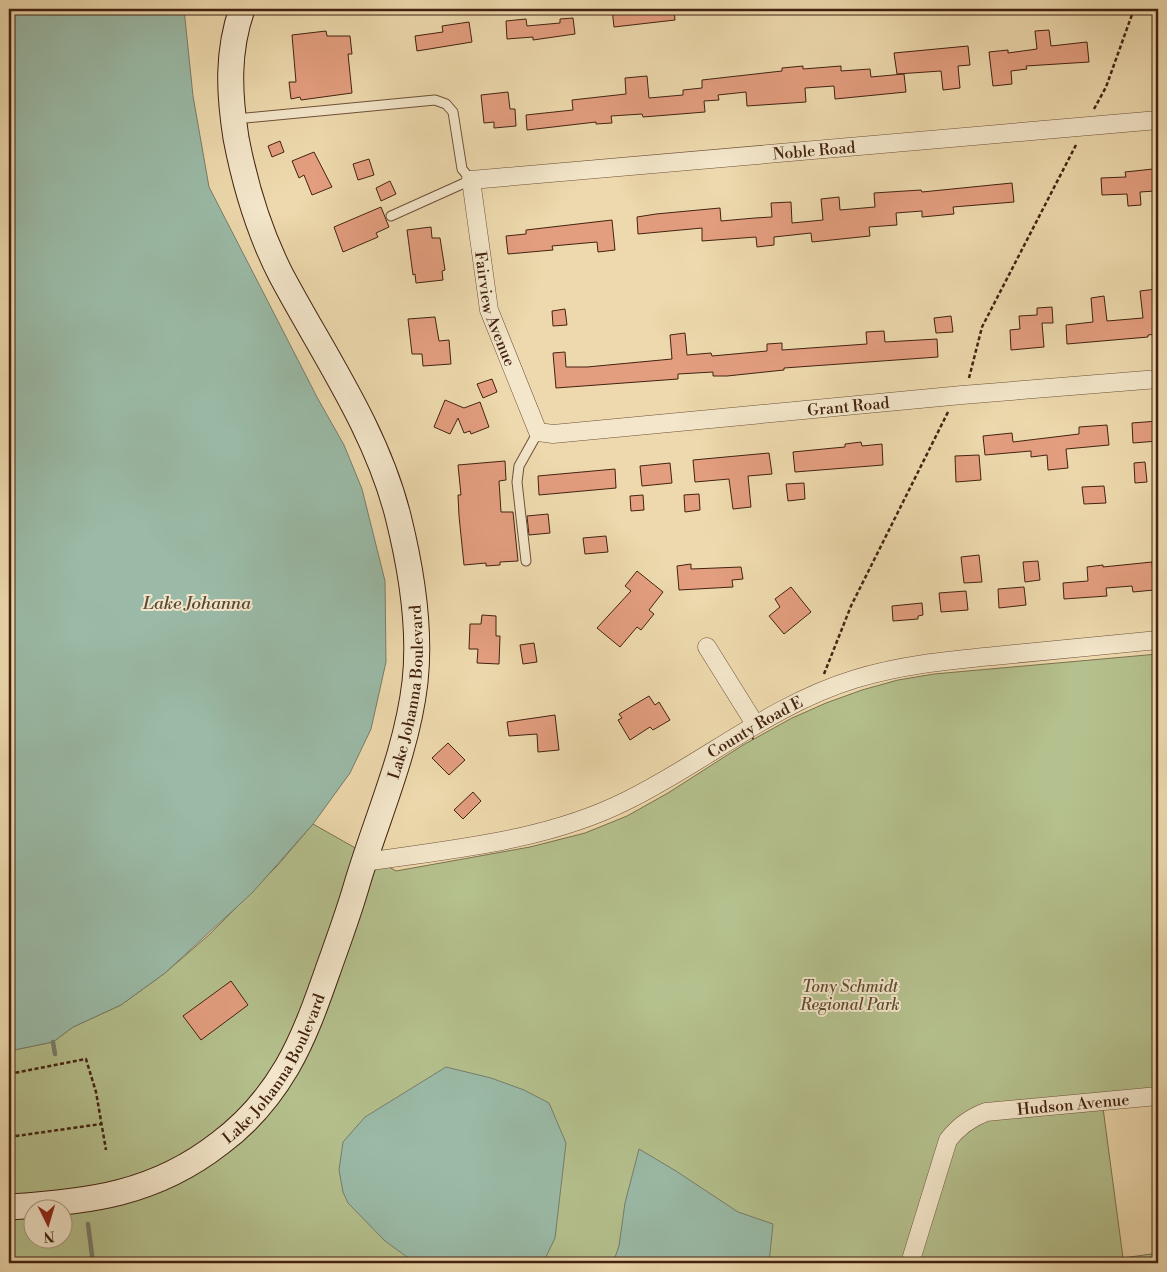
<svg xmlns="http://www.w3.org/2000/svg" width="1167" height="1272" font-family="'Libre Bodoni',serif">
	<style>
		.green { fill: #b4c08d; stroke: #7c714f; fill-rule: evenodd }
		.water { fill: #9abaa7; stroke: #777d6b }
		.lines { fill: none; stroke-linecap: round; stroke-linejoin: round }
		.stream { stroke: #777d6b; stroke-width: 4.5 }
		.building { fill: #e39e7f; stroke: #432211 }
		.lane-casing { stroke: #6e5038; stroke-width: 11 }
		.street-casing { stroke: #6e5038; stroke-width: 19 }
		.secondary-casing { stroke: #432211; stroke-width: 27 }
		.path { stroke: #432211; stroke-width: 2.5; stroke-dasharray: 4 2.5; stroke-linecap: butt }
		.lane { stroke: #f3e6ca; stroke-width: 9 }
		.street { stroke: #f3e6ca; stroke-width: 18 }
		.secondary { stroke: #f3e6ca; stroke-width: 25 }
		.labels { text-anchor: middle; stroke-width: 4; stroke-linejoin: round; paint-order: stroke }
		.street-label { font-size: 16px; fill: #432211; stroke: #f3e6ca }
		.park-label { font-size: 16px; font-style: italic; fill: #5f4a30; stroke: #f3e6ca }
		.water-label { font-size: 18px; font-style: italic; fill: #594836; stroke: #f3e6ca }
	</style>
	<rect width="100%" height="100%" fill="#edd9ad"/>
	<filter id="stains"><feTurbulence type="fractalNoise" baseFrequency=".004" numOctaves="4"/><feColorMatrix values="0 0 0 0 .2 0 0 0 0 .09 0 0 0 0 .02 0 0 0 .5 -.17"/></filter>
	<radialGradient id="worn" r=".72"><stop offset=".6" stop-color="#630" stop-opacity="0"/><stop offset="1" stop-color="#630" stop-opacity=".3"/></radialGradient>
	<path class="green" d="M 1158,654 L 1158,1088 L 1101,1093 L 1123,1258 L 1158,1253 L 1158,1263 L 9,1263 L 9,1051 L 53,1042 L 73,1027 L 121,1005 L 165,973 L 210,934 L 277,866 L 313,824 L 396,871 L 530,847 L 585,833 L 627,816 L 668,793 L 743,745 L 792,718 L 826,703 L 862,690 L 898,680 L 934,674 ZM 32,1210 L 62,1210 L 62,1240 L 32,1240 Z"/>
	<path class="water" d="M 9,9 L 184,9 L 193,96 L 209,187 L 318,399 L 344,445 L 362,489 L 385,581 L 386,662 L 371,729 L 350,773 L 313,824 L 252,893 L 165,973 L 121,1005 L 73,1027 L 53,1042 L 9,1051 Z
		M 446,1067 L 491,1078 L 524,1090 L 549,1103 L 566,1143 L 555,1238 L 545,1259 L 540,1263 L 426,1263 L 407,1257 L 385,1241 L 348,1203 L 343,1192 L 339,1170 L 343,1142 L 365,1117 Z
		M 639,1149 L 676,1171 L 738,1212 L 773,1224 L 769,1263 L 613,1263 L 619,1246 L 625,1203 Z"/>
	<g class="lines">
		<path class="stream" d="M 53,1042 L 55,1054
			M 88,1224 L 93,1263"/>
	</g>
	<path class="building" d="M 612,9 L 674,9 L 675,20 L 614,27 Z
		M 573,18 L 575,34 L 533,40 L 533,37 L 507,39 L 506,21 L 526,19 L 527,26 L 560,23 L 560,19 Z
		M 469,22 L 472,42 L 417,51 L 415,36 L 443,32 L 442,26 Z
		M 1049,30 L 1051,46 L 1087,42 L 1089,62 L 1026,66 L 1027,69 L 1011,71 L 1012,84 L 993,86 L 989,52 L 1008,50 L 1008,53 L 1037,49 L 1035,31 Z
		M 326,31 L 327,36 L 350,36 L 352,54 L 348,54 L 352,93 L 301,100 L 300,97 L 291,99 L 289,82 L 296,82 L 292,35 Z
		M 968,46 L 970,65 L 958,66 L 960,88 L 943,90 L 941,71 L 897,74 L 894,53 Z
		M 803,66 L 803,69 L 841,66 L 841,71 L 870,69 L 871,77 L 904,74 L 906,92 L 835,99 L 834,86 L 805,88 L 806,102 L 747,106 L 746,92 L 718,95 L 719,100 L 704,101 L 705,112 L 643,117 L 642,114 L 611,116 L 612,123 L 596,124 L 596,122 L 527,130 L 526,115 L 573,110 L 572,100 L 626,94 L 625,78 L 647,76 L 649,98 L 683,95 L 683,90 L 702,88 L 702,80 L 782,71 L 782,68 Z
		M 508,92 L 510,109 L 515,109 L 516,126 L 494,128 L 494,122 L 484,123 L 481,95 Z
		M 280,141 L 284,152 L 272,157 L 268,146 Z
		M 314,152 L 332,187 L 312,195 L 304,175 L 299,178 L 292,161 Z
		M 369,159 L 374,175 L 358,180 L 353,164 Z
		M 1153,169 L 1155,191 L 1140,192 L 1141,205 L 1128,206 L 1127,194 L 1102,195 L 1101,178 L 1126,177 L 1125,172 Z
		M 390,181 L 396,194 L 381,201 L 376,188 Z
		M 1012,183 L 1014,202 L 953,207 L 954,214 L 922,217 L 922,211 L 896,213 L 897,225 L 869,227 L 870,236 L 812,242 L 811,233 L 774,237 L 774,245 L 757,247 L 756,237 L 702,241 L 702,228 L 638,234 L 637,217 L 656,214 L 720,208 L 721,221 L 755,218 L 772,217 L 771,203 L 791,202 L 792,223 L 823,220 L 821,199 L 839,197 L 840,210 L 875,207 L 874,193 L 921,190 L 922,192 Z
		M 381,207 L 389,227 L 376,233 L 378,237 L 343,252 L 334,227 Z
		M 612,220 L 615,250 L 598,252 L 597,242 L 552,246 L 553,250 L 508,254 L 506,236 L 526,234 L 526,230 Z
		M 431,227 L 432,238 L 440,238 L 445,270 L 442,271 L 443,280 L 416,283 L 415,274 L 413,275 L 407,230 Z
		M 1157,289 L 1158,307 L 1154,308 L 1156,334 L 1148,335 L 1148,337 L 1067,344 L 1066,325 L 1093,322 L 1091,298 L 1104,296 L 1107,321 L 1143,318 L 1140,291 Z
		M 1052,307 L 1053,323 L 1042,323 L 1044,347 L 1011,350 L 1010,330 L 1020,329 L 1019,316 L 1037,315 L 1037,308 Z
		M 565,309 L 567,325 L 553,326 L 552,311 Z
		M 951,316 L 953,332 L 936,333 L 934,318 Z
		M 435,317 L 439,341 L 449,340 L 451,364 L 423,366 L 422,354 L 412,354 L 408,319 Z
		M 884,331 L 885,342 L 937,339 L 938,357 L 784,368 L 784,370 L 727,376 L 713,376 L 713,372 L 678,374 L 678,379 L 556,388 L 553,353 L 565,352 L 566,367 L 587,367 L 672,359 L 670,335 L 685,333 L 687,355 L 711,353 L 712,356 L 767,351 L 767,344 L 782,343 L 782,350 L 867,344 L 866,332 Z
		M 492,379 L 497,392 L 483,398 L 477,384 Z
		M 445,400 L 464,408 L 480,402 L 489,427 L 471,434 L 470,431 L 464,433 L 458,418 L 450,434 L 434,427 Z
		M 1158,421 L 1158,441 L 1133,443 L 1132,423 Z
		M 1107,425 L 1109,445 L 1066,449 L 1068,468 L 1048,470 L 1047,455 L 1031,457 L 1031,451 L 985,455 L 983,436 L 1012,433 L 1013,442 L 1079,434 L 1079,427 Z
		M 861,442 L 862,446 L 882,444 L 883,465 L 795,472 L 793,452 L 834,448 L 845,447 L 845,444 Z
		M 769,453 L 772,474 L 748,476 L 751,507 L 733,509 L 729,479 L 695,482 L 693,460 Z
		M 979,455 L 981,480 L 956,482 L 955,456 Z
		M 505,461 L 506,480 L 499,481 L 501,512 L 513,512 L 518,561 L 500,562 L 500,565 L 486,566 L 486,563 L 464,565 L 459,516 L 458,495 L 461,495 L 458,465 Z
		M 1145,462 L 1147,482 L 1135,483 L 1134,463 Z
		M 670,463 L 672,483 L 642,486 L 640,466 Z
		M 615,469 L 616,488 L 539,495 L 538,476 Z
		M 804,483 L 805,499 L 788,501 L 786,484 Z
		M 1104,486 L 1106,503 L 1084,504 L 1082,487 Z
		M 699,494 L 700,510 L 685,512 L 684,495 Z
		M 643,495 L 644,510 L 631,511 L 630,496 Z
		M 548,514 L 550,533 L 529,535 L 527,516 Z
		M 606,536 L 608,552 L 585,554 L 583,538 Z
		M 979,555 L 982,582 L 964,583 L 961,557 Z
		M 1038,561 L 1040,580 L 1025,582 L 1023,562 Z
		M 1152,562 L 1154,590 L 1133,592 L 1132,586 L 1106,588 L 1107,596 L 1064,599 L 1063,583 L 1088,581 L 1087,567 L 1103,565 L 1103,567 Z
		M 691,564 L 691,569 L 741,567 L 743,579 L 732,580 L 733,587 L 679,590 L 677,566 Z
		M 637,571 L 663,592 L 649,610 L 654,614 L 641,630 L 637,627 L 620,647 L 597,628 L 631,591 L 625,586 Z
		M 791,587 L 811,612 L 784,634 L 769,616 L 780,607 L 775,599 Z
		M 1024,587 L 1026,605 L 999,608 L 998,589 Z
		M 966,591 L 968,610 L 941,612 L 939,593 Z
		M 922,603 L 923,615 L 918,616 L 918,619 L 893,621 L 892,606 Z
		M 482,615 L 496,616 L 496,636 L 500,636 L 499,664 L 477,663 L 478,649 L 469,649 L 470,624 L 481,624 Z
		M 534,643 L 537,662 L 523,664 L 520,645 Z
		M 649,696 L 655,705 L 659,702 L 670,720 L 653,730 L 650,727 L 630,740 L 618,720 L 622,718 L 619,714 Z
		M 555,715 L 559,750 L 538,752 L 537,734 L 509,736 L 507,722 Z
		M 448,743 L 465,760 L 449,775 L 432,758 Z
		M 473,792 L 481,801 L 463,819 L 454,810 Z
		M 231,981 L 248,1005 L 201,1040 L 183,1016 Z"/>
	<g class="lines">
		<g class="lane-casing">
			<path id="lane" d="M 236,119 L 435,100 L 446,104 L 453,112 L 462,169 L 471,180 L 391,216
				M 526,561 L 517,482 L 519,466 L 538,432"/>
		</g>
		<g class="street-casing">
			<g id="street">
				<path id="s1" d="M 1158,120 L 471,180 L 489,310 L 538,432 L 553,434 L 962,395 L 1158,379"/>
				<path d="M 707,647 L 755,724"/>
				<path id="s2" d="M 365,862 C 452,849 546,841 626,801 C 704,763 770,705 855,679 C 903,664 953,660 1004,655 C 1055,650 1107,645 1158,640"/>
				<path id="s3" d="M 910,1263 L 948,1140 C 958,1127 970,1118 986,1112 L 1158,1096"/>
			</g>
		</g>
		<g class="secondary-casing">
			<g id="secondary">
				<path id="s4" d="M 9,1207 C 89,1202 155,1194 220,1143 C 247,1123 270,1096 287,1067 C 305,1036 317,1001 329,967 C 339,939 349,912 357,884 C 377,817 407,752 415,682 C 421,628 411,568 398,516 C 376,429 323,354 281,275 C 259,232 245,185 236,138 C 229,93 227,52 242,9"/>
			</g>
		</g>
		<path class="path" d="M 1094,109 L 1106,87 L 1134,9
			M 969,378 L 982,327 L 1077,143
			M 824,674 L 851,606 L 948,412
			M 9,1074 L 86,1059 L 96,1092 L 106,1150
			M 9,1137 L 101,1124"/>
		<use href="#lane" class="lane"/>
		<use href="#street" class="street"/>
		<use href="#secondary" class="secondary"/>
	</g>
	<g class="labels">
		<g class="street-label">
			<text transform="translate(814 150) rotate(-5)" y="6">Noble Road</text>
			<text dy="6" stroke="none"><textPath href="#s1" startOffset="821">Fairview Avenue</textPath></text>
			<text dy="6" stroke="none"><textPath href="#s1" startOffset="1264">Grant Road</textPath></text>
			<text dy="6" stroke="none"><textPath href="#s4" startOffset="722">Lake Johanna Boulevard</textPath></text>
			<text dy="6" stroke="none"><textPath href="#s2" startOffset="418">County Road E</textPath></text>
			<text dy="6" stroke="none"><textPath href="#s4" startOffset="318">Lake Johanna Boulevard</textPath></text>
			<text dy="6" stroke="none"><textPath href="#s3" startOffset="264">Hudson Avenue</textPath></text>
		</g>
		<g class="park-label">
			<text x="850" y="992">Tony Schmidt<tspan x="850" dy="18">Regional Park</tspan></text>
		</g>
		<g class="water-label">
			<text x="197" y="609">Lake Johanna</text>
		</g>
	</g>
	<rect width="1167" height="1272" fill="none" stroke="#edd9ad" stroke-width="30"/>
	<rect x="10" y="10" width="1147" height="1252" fill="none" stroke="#432211" stroke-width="2.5"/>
	<rect x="15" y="15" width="1137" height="1242" fill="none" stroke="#432211"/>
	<g transform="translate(48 1224) rotate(175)"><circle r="24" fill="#f3e6ca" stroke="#ad9880"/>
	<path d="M0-4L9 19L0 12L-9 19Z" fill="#8f2418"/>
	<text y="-8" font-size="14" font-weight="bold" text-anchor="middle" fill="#432211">N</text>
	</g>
	<rect width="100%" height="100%" filter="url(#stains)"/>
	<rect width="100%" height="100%" fill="url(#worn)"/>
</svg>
